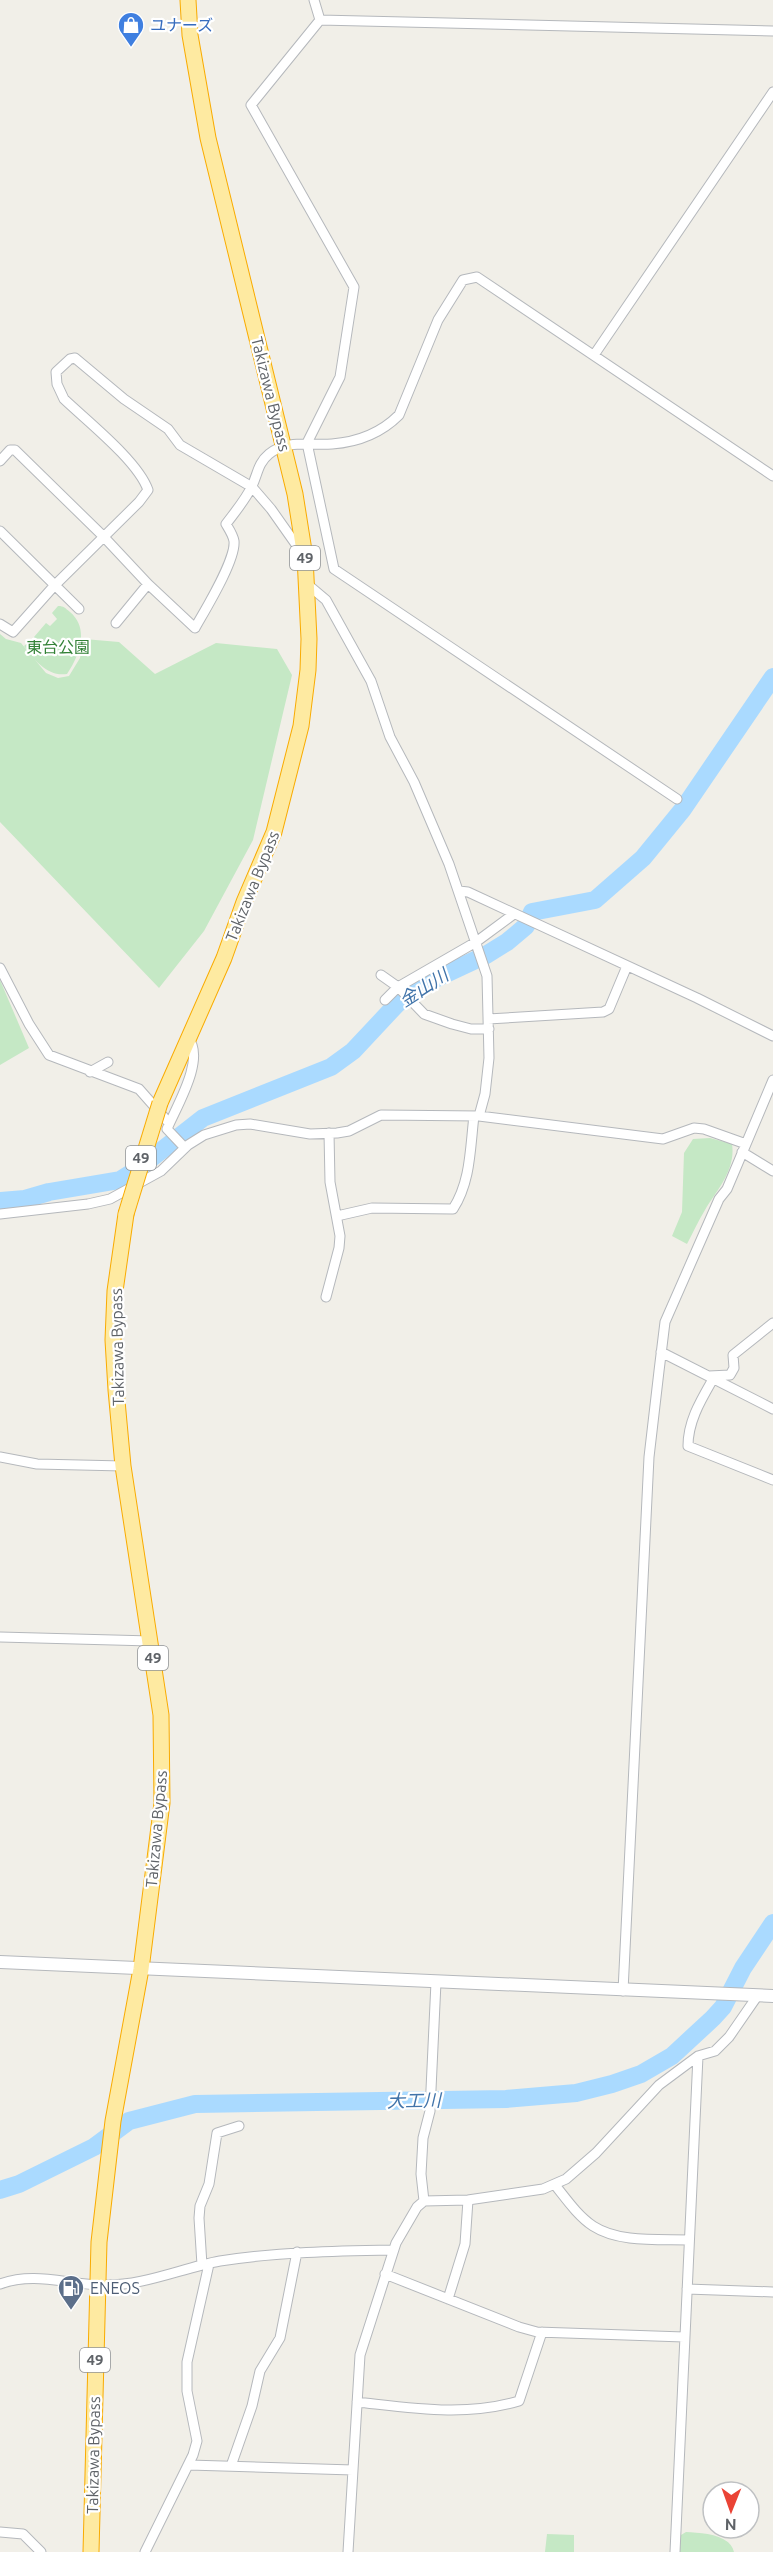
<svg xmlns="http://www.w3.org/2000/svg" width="773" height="2552" font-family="Ubuntu,'Noto Sans JP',sans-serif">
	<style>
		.green { fill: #c5e8c5 }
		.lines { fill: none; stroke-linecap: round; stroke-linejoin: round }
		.river { stroke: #aadaff; stroke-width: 18 }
		.minor-casing { stroke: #b5b8bc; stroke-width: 11 }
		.tertiary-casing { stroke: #b5b8bc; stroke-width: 14 }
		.trunk-casing { stroke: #f9ab00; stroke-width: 17 }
		.minor { stroke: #fff; stroke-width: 9 }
		.tertiary { stroke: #fff; stroke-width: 12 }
		.trunk { stroke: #feeaa1; stroke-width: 15 }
		.trunk-bridge-casing { stroke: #f9ab00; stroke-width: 17; stroke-linecap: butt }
		.trunk-bridge { stroke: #feeaa1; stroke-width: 15 }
		.labels { text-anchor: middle; stroke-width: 4.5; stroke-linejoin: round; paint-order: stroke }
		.shield { fill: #fff; stroke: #8f9295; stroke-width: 1.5 }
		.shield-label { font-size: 15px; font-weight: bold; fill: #5f6368 }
		.shop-label { font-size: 16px; fill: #366cbe; stroke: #fff; text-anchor: start }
		.street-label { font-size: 16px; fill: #5f6368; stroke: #fff }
		.park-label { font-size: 16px; fill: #348238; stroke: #fff }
		.service-label { font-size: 16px; fill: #4e5e75; stroke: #fff; text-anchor: start }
		.water-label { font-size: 18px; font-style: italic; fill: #4174aa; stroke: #fff }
	</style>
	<rect width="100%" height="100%" fill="#f1efe8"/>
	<path class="green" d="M 58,606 C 64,606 65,608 70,612 C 90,629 79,656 67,674 C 48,677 35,661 24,646 L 28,643 L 32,646 L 36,642 L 34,637 L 46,623 L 50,626 L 57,619 L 52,613 Z
		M 0,634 L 6,639 L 21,643 L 46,673 L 58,678 L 69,676 L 80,658 L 84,639 L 119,642 L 155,674 L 216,643 L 277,649 L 292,675 L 253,840 L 204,931 L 159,988 L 0,822 Z
		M 0,980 L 29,1048 L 0,1065 Z
		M 710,1138 L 732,1144 C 736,1170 717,1190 705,1210 C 698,1221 693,1233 687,1244 L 672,1236 L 682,1212 L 684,1153 L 693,1139 Z
		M 686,2532 C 702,2533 730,2534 734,2552 L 678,2552 L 681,2535 Z
		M 547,2534 L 574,2535 L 574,2552 L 545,2552 Z"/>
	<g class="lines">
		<path class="river" d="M 0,1201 L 25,1199 L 49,1192 L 120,1180 L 139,1168 L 203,1118 L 331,1067 L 353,1051 L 397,1004 L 424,984 L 486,955 L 507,942 L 526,926 L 532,912 L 595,900 L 643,858 L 683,809 L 773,677
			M 0,2190 L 19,2184 L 94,2147 L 129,2121 L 195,2104 L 506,2099 L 576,2093 L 612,2084 L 641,2074 L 672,2056 L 713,2018 L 723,2007 L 743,1968 L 773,1923"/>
		<g class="minor-casing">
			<path id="minor" d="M 314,0 L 320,20 L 251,105 L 354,287 L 340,377 L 307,443 L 334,569 L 677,799
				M 320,20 L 773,31
				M 594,355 L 773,92
				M 0,461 L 10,450 L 15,450 L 103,536 L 148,584 L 195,628 C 205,610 236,560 234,541 C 233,535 229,529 226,524 C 235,512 246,499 252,486 C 258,473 258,463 269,454 C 287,439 312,446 332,444 C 358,442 381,433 399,415 L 438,320 L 463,280 L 477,277 L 773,476
				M 0,531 L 79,609
				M 307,584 L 326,600 L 371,681 L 390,737 L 414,782 L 449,864 L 487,976 L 489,1058 L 485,1094 L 479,1116
				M 116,623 L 148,584
				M 0,624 L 13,632 L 54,586 L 139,502 L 148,490 C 138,461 87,421 64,399 L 57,384 L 56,372 L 70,359 L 75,358 L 124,399 L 168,429 L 180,445 L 252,487 L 271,509 L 302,553
				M 459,891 L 468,892 L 697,998 L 773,1036
				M 0,968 L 29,1024 L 49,1055 L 139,1089 L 169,1123
				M 381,975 L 398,987 L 424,1014 L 452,1024 L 471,1029 L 489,1029
				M 385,1000 L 398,987 L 476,942 L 514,914
				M 488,1019 L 603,1012 L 609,1009 L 627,966
				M 90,1072 L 108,1062
				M 185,1148 L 167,1129 C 176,1107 206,1059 188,1038
				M 742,1152 L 773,1171
				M 0,1214 L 88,1204 L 110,1199 L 161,1171 L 188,1145 L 204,1135 L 236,1125 L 250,1124 L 310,1134 L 337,1133 L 349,1131 L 381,1115 L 479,1116 L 663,1139 L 694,1128 L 704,1129 L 746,1144
				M 337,1216 L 372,1208 L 453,1209 C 471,1181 470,1148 474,1116
				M 326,1297 L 339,1248 L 340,1236 L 330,1182 L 329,1133
				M 661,1352 L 773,1409
				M 709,1376 L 730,1375 L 734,1368 L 733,1355 L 773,1323
				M 713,1379 C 701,1400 688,1421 688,1446 L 773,1480
				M 0,1457 L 37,1464 L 123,1466
				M 0,1637 L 151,1641
				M 623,1991 L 649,1457 L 659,1371 L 665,1322 L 719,1199 L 727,1189 L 773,1080
				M 555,2185 C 567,2200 578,2216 593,2226 C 619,2243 659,2239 689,2240
				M 424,2201 L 421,2174 L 423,2138 L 430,2111 L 436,1982
				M 202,2265 L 199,2218 L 200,2206 L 209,2184 L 217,2133 L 239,2126
				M 385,2274 L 519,2327 L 537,2332 L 684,2337
				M 0,2284 C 35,2271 68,2285 104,2285 C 143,2286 182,2268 220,2261 C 278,2252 335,2251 393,2250
				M 687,2289 L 773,2292
				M 448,2299 L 465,2244 L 468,2200
				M 357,2402 C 412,2408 465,2417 519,2401 L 542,2332
				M 189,2465 L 353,2470
				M 231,2466 L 252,2406 L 260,2371 L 280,2338 L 297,2252
				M 0,2532 L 23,2534 L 41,2552
				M 145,2552 L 193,2455 L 197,2441 L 187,2391 L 187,2362 L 209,2264
				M 348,2552 L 360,2355 L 396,2243 L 417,2207 L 424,2201 L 468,2200 L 543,2189 L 566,2179 L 596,2153 L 659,2085 L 698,2056 L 715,2051 L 729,2037 L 758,1995
				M 675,2552 L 698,2056"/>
		</g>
		<g class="tertiary-casing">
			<path id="tertiary" d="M 0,1962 L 773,1996"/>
		</g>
		<g class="trunk-casing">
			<path id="trunk" d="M 160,1103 L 224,958 L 244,902 L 274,832 L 301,726 L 308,670 L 309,639 L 305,557 L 295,494 L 208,138 L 190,35 L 188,0
				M 91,2552 L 99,2242 L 113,2121 L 141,1969 L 162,1803 L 161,1715 L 123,1466 L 116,1390 L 113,1340 L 115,1291 L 126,1214"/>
		</g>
		<use href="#minor" class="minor"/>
		<use href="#tertiary" class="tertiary"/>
		<use href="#trunk" class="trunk"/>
		<g class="trunk-bridge-casing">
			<path id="trunk-bridge" d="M 126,1214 L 160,1103"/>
		</g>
		<use href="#trunk-bridge" class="trunk-bridge"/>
	</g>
	<defs>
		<g id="shop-pin" transform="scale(1.35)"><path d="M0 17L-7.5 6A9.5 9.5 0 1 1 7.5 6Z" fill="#3f7fe0" stroke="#fff"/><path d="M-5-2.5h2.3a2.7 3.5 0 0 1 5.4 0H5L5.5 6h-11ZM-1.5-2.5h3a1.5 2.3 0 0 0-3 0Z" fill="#fff"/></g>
		<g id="fuel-pin" transform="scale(1.35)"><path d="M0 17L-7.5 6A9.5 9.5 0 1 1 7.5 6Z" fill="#5c6f8a" stroke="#fff"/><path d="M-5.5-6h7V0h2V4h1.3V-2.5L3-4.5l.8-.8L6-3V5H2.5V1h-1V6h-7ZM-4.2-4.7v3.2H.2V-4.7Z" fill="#fff"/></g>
	</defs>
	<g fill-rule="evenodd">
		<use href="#shop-pin" x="131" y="25"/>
		<use href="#fuel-pin" x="71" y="2288"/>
	</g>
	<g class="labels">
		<g class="shield">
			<rect x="290" y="546" width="30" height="24" rx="4.5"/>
			<rect x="126" y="1146" width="30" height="24" rx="4.5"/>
			<rect x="138" y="1646" width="30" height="24" rx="4.5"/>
			<rect x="80" y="2348" width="30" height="24" rx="4.5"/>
		</g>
		<g class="shield-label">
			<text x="305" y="563">49</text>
			<text x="141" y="1163">49</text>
			<text x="153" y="1663">49</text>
			<text x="95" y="2365">49</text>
		</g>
		<g class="shop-label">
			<text x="150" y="31">ユナーズ</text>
		</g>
		<g class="street-label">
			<text transform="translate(271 394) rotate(76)" y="6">Takizawa Bypass</text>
			<text transform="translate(252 886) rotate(-68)" y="6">Takizawa Bypass</text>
			<text transform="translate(117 1347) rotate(-91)" y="6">Takizawa Bypass</text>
			<text transform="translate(156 1829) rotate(-85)" y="6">Takizawa Bypass</text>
			<text transform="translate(93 2455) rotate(-89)" y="6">Takizawa Bypass</text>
		</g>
		<g class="park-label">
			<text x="58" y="653">東台公園</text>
		</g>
		<g class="service-label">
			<text x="90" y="2294">ENEOS</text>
		</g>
		<g class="water-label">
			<text transform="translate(424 988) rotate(-33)" y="6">金山川</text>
			<text transform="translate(414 2101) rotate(-1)" y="6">大工川</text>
		</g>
	</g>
	<g transform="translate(731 2510) rotate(181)"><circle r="28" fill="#ffffff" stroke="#bfc1c3" stroke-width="1.5"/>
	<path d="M0-4.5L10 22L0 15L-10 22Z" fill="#ea4335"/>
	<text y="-9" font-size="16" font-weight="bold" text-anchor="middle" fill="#5f6368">N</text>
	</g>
</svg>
